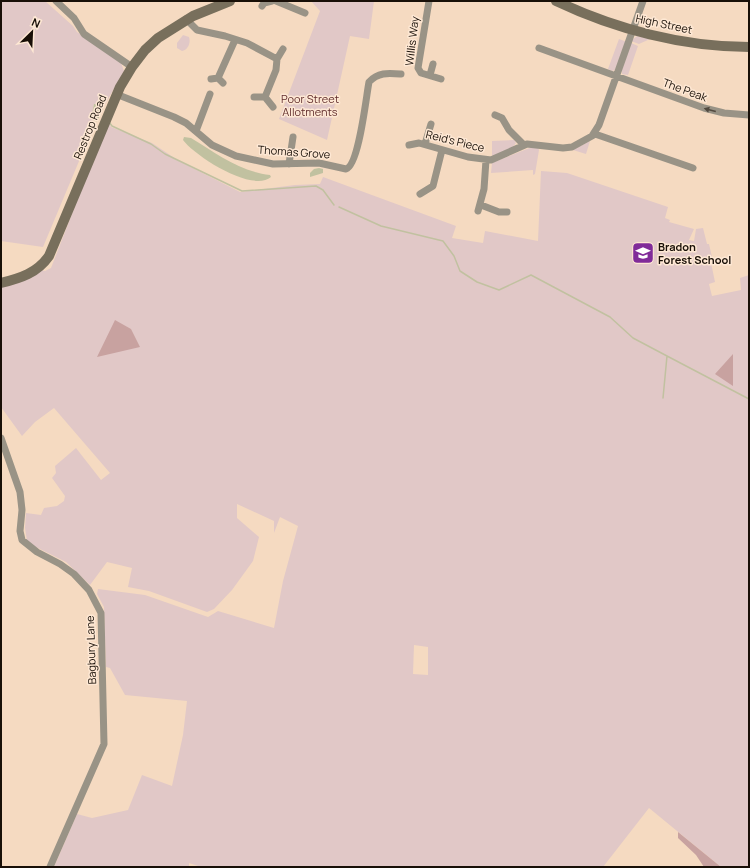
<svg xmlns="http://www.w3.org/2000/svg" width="750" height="868" font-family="Manrope,sans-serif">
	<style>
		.green { fill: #e1c8c7; fill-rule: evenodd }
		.forest { fill: #c8a2a0 }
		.water { fill: #c1c1a0 }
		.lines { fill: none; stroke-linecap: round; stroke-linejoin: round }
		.stream { stroke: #c1c1a0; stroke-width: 1.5 }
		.street { stroke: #999386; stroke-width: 7 }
		.secondary { stroke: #786f5c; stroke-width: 10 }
		.oneway { fill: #524a40 }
		.labels { text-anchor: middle; stroke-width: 3; stroke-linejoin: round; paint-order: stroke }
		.street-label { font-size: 11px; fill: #180f07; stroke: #fee8d4 }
		.park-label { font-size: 11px; fill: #602c2c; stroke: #fee8d4 }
		.poi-label { font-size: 11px; font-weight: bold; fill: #180f07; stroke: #fee8d4; text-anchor: start }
	</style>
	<rect width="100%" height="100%" fill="#f5dac1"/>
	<path class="green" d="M 1,1 L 45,1 L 73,26 L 77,32 L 121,63 L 124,71 L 103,108 L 94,104 L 91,119 L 95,123 L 43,247 L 1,241 Z
		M 311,1 L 374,1 L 369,39 L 350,36 L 327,140 L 279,119 L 320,11 Z
		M 183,35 L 189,37 C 191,43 188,50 182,51 L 177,48 L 177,43 Z
		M 637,36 L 650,39 L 639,44 L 631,41 Z
		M 619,39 L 627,42 L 615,70 L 612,71 L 608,69 Z
		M 631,43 L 638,46 L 628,75 L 622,74 L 622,70 Z
		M 108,121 L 111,127 L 152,143 L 179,161 L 240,192 L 295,185 L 320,184 L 323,177 L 456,226 L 452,238 L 483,243 L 485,231 L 538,241 L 541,171 L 567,173 L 668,207 L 665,218 L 670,220 L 669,222 L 694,229 L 689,240 L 694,241 L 696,229 L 703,228 L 707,244 L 709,244 L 712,257 L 710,258 L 715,282 L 709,284 L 712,296 L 741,290 L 740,278 L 749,275 L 749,867 L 721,867 L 649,808 L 603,867 L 201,867 L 189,863 L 189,867 L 54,867 L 77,814 L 92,818 L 128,810 L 142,775 L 172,786 L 183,735 L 187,701 L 125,695 L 110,668 L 106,667 L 104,607 L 97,594 L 98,589 L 145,595 L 208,617 L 218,611 L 274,628 L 283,581 L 298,526 L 280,517 L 274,533 L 274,521 L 237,504 L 237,518 L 259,537 L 253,561 L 232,590 L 214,609 L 207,612 L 149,591 L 128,587 L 132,568 L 107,562 L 90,585 L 66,562 L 36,547 L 27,541 L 25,528 L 26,513 L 41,515 L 44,508 L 57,506 L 64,501 L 65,496 L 52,478 L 56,473 L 55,466 L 76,448 L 101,480 L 110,473 L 54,408 L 35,422 L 22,436 L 1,407 L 1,286 L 41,270 L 45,271 L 51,268 ZM 414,645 L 428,647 L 428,675 L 413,674 Z
		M 514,140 L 516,143 L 512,148 L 492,156 L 492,141 Z
		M 590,141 L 586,154 L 573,150 Z
		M 532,147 L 538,148 L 539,150 L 535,174 L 533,175 L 533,170 L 491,173 L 492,163 Z"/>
	<path class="forest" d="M 115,320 L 131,329 L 140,347 L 97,357 Z
		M 733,354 L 733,386 L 715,374 Z
		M 678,832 L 721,867 L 704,867 L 696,855 L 678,838 Z"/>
	<path class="water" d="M 94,104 L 99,104 L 103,108 L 97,122 L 91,119 Z
		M 184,137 L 191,138 C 217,154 239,171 270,175 L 271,177 C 252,193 195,156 183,140 Z
		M 319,168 L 323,169 L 323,173 L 310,177 L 310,173 L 314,169 Z"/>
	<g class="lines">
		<path class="stream" d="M 109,122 L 112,126 L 151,144 L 165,154 L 242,191 L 316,186 L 323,190 L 334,205
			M 339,207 L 381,226 L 443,241 L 454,256 L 460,271 L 477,282 L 499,290 L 531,275 L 610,317 L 633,338 L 667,356
			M 663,398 L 667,356 L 749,399"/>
		<path class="street" d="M 56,1 L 74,18 L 84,34 L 132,67
			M 276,1 L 305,13
			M 429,1 L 418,68 L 421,73 L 441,79
			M 262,6 L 264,3 L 272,1
			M 186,19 L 197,30 L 225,36 L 247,43 L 277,59 L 276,70 L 265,97
			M 539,48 L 704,108 L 724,113 L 749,115
			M 277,59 L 283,49
			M 430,75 L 433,64
			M 218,78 L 235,40
			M 211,79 L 218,78 L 223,83
			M 116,94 L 174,117 L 186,123 L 212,145 L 236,156 L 273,164 L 319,163 L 346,169 C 359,165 366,97 369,82 C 378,72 388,73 401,74
			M 254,97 L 265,97 L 273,107
			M 495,115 L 502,118 L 509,130 L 524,145
			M 196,131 L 210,94
			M 595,134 L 693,168
			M 425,144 L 431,124
			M 409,145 L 419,143 L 468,157 L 491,160 L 527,144 L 563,148 L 572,147 L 592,136 L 599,125 L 643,1
			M 289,164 L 293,137
			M 420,194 L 433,186 L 442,150
			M 481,205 L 499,212 L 507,212
			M 478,211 L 484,189 L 486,160
			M 1,438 L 20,492 L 22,510 L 20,531 L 22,540 L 37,552 L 60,564 L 74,574 L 89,590 L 101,613 L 104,744 L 50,867"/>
		<path class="secondary" d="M 556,1 C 615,29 683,47 749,47
			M 1,283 C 21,278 37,273 49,256 L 120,87 L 132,67 L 145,50 L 158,38 L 193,16 L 230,1"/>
	</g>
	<defs><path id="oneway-solid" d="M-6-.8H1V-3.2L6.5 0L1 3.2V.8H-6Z"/></defs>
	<use class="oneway" href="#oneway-solid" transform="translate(710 110) rotate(-165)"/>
	<defs>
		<g id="school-square" transform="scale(1.15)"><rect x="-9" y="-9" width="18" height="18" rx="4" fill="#802b99" stroke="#fee8d4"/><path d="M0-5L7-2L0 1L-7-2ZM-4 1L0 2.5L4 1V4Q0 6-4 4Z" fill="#fff"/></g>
	</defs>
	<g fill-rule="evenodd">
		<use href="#school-square" x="643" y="253"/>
	</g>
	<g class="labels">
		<g class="street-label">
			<text transform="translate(664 24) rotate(12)" y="4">High Street</text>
			<text transform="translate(412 41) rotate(-83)" y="4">Willis Way</text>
			<text transform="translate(685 90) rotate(20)" y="4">The Peak</text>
			<text transform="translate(90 127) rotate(-68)" y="4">Restrop Road</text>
			<text transform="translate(455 141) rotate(14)" y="4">Reid's Piece</text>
			<text transform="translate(294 152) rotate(4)" y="4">Thomas Grove</text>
			<text transform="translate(91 650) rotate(-92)" y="4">Bagbury Lane</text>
		</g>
		<g class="park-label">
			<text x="310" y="103">Poor Street<tspan x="310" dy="13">Allotments</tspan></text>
		</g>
		<g class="poi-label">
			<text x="658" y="251">Bradon<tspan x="658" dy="13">Forest School</tspan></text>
		</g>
	</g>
	<rect width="750" height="868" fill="none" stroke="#180f07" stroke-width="4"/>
	<g transform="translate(32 32) rotate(24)" stroke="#fee8d4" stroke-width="3" paint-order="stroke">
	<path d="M0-3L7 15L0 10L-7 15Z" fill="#180f07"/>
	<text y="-6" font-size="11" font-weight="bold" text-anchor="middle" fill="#180f07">N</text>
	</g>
</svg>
